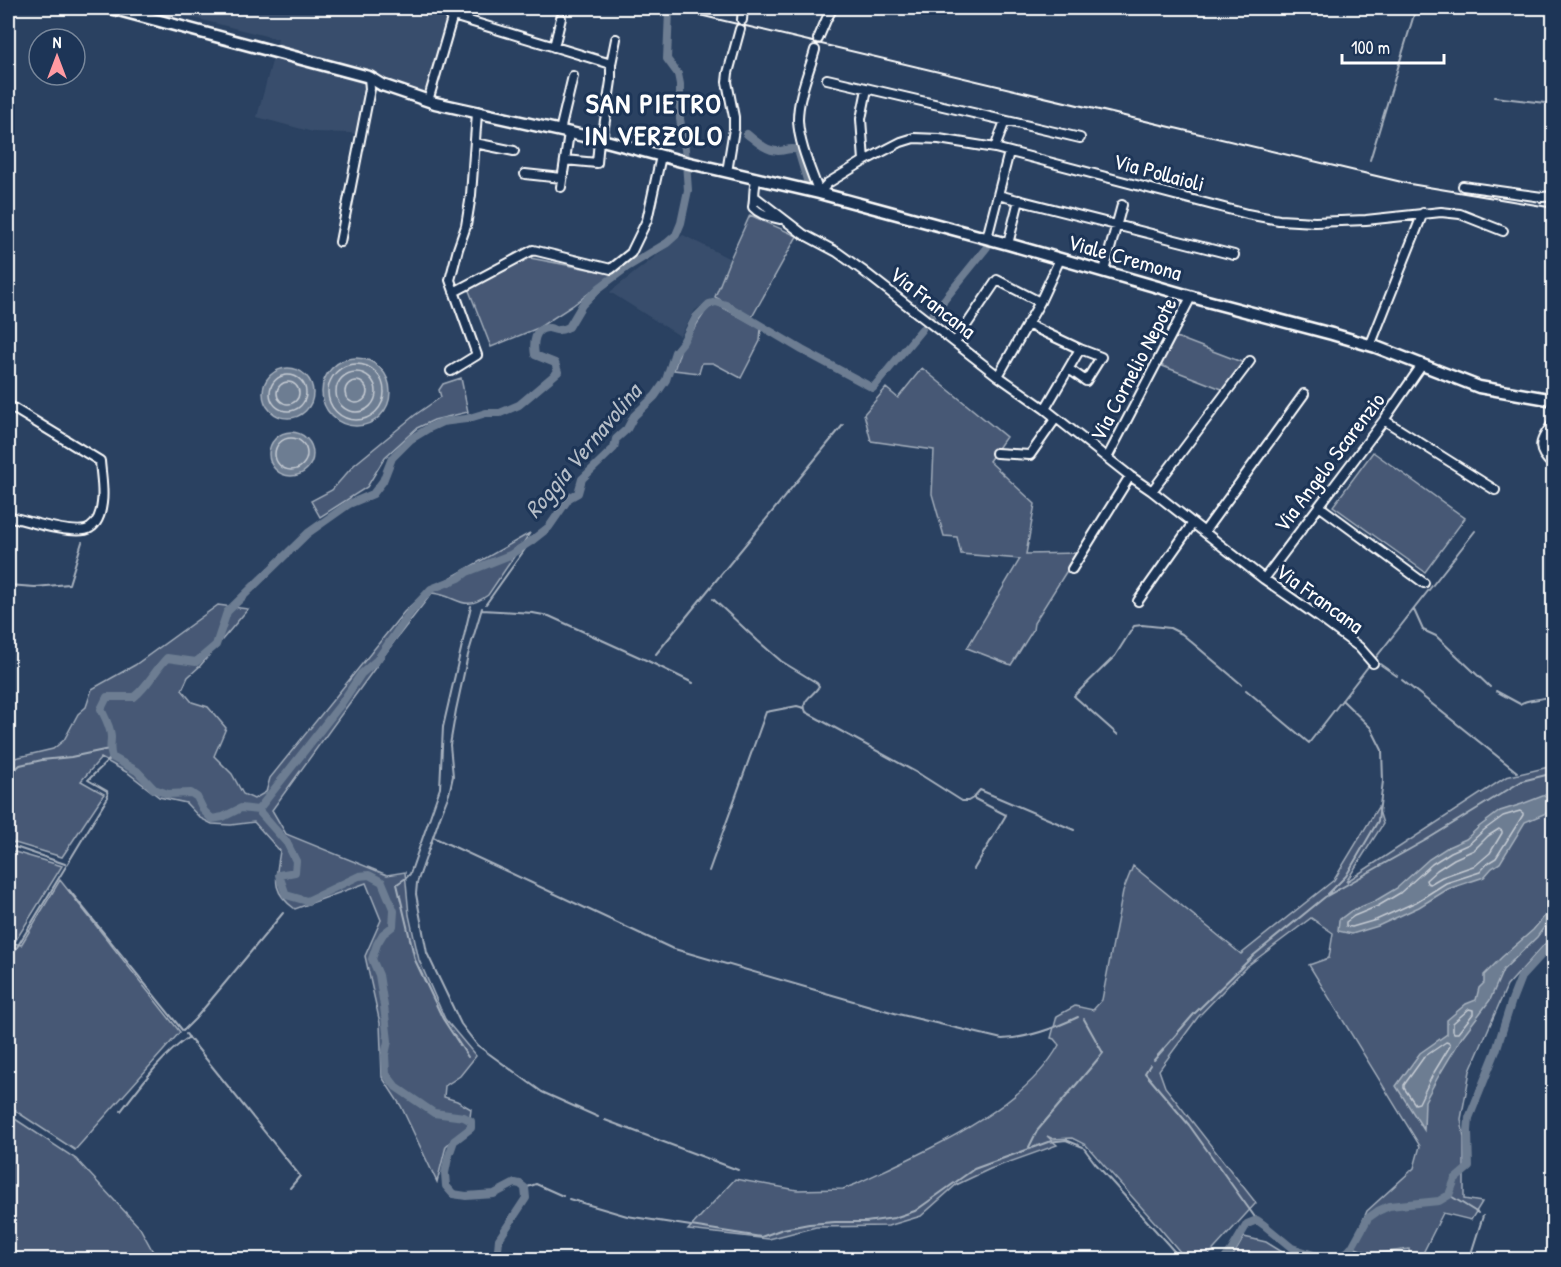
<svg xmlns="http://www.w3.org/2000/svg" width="1561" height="1267" font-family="'Patrick Hand',sans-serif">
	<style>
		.built { fill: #394e6c }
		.green { fill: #465975; stroke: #a2acba; stroke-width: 1.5 }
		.water { fill: #6d7d92; stroke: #a7b1be; stroke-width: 1.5 }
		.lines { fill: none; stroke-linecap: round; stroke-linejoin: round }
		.shore { stroke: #c5cbd3; stroke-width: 1.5 }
		.stream { stroke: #a7b1be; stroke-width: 2 }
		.canal { stroke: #6d7d92; stroke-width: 8 }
		.street-casing { stroke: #fff; stroke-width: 12 }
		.secondary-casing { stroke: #fff; stroke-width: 15 }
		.street { stroke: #1d3557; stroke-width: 8 }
		.secondary { stroke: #1d3557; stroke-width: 10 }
		.rail { stroke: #fff; stroke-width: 2 }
		.labels { text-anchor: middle; stroke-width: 6; stroke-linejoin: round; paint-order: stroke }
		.street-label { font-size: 22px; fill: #fff; stroke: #1d3557 }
		.water-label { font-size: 24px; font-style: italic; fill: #b6bec8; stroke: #1d3557 }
		.district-label { font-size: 28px; font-weight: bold; letter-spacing: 1.5px; fill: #fff; stroke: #1d3557 }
	</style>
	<rect width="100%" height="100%" fill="#2a4161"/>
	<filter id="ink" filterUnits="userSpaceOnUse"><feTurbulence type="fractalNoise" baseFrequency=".0167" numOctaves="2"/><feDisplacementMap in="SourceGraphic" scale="12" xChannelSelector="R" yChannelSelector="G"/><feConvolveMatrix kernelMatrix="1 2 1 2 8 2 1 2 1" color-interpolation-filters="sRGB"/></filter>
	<g filter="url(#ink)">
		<path class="built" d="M 154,8 L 453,8 L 428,94 L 372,91 L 364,136 L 350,133 L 313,132 L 257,117 L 278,39 Z
			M 683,235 L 730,259 L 715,297 L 695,310 L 680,336 L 610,292 Z"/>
		<path class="green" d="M 750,215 L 797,236 L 752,317 L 715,297 L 730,259 Z
			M 515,253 L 525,257 L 614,274 L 572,306 L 538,328 L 491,347 L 468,288 Z
			M 716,304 L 761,328 L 760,341 L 741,378 L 713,363 L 702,363 L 699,373 L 674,370 L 681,348 L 707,309 Z
			M 1176,337 L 1244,363 L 1227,391 L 1160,365 Z
			M 922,368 L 1006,437 L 989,461 L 1035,504 L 1026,554 L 1078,553 L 1034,623 L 1033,630 L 1011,665 L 967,648 L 1020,559 L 961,554 L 957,537 L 944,536 L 932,494 L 934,450 L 871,441 L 864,414 L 886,388 L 898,398 Z
			M 461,378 L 468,412 L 434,420 L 417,428 L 385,457 L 367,487 L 320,517 L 311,501 L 332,490 L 354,465 L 415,415 L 441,397 L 439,390 L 443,384 Z
			M 1373,452 L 1465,518 L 1425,572 L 1333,506 Z
			M 530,533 L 488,595 C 462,614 458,595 432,593 L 396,639 L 272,810 L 286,834 L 387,875 L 405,872 L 409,915 L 419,960 L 445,1019 L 476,1056 L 460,1076 L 445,1086 L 444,1097 L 457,1101 L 471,1109 L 469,1126 L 446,1146 L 437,1182 L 401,1106 L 382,1077 L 380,1023 L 365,956 L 381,920 L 366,883 L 295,909 C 270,891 276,878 280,851 L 254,822 L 231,825 L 212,824 L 200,818 L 186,803 L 159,797 L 128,773 L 101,758 L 81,781 L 104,794 L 62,857 L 8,841 L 8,757 L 15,758 L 53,749 L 64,740 L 78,714 L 86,707 L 92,689 L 135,665 L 218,605 L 248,609 L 200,666 L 188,677 L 182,690 L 192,702 L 208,707 L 226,728 L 214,756 L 232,774 L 243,794 L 254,799 L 266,792 L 270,778 L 404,612 L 425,592 Z
			M 1553,766 L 1553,935 L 1507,986 L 1470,1071 L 1461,1119 L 1464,1138 L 1464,1199 L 1482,1202 L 1471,1220 L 1443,1213 L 1420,1259 L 1410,1259 L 1409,1249 L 1366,1255 L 1377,1259 L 1346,1259 L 1367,1211 L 1414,1168 L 1420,1146 L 1309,965 L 1329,958 L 1333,933 L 1311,918 L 1246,967 L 1198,1017 L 1159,1070 L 1165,1087 L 1256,1203 L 1205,1259 L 1186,1259 L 1159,1227 L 1086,1145 L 1072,1138 L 1053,1139 L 1047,1136 L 1057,1145 L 990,1169 L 956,1185 L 921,1216 L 888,1226 L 816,1227 L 769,1239 L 688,1230 L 735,1179 L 797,1190 L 843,1189 L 856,1184 C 922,1152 1023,1111 1059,1045 L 1054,1039 L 1051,1038 L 1057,1016 L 1075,1006 L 1093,1010 L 1102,1000 L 1123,891 L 1133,866 L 1241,954 L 1334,880 L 1378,807 L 1383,824 L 1346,882 L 1506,777 Z
			M 8,850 L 62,866 L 14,943 L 21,945 L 60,880 L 180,1032 L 75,1150 L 8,1106 Z
			M 12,1117 L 76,1159 L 140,1228 L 157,1259 L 8,1259 L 8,1122 Z
			M 1244,1237 L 1266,1242 L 1287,1255 L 1305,1259 L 1231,1259 Z"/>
		<path class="water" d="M322 392a34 34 0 1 1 68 0a34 34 0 1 1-68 0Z
			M263 393a25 25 0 1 1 50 0a25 25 0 1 1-50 0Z
			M269 454a22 22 0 1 1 44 0a22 22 0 1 1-44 0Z
			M 1553,792 L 1553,810 L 1525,822 L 1500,863 L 1492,868 L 1484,877 L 1448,889 L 1419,907 L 1378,926 L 1352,934 L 1338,931 L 1339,920 L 1351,911 L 1375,901 L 1397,888 L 1429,859 L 1448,847 L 1466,839 L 1480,826 L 1500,811 L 1522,804 Z
			M 1553,906 L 1553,915 L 1537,937 L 1503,970 L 1490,1000 L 1462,1037 L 1438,1077 L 1425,1101 L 1424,1130 L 1396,1086 L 1420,1053 L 1447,1034 L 1447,1020 L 1466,1004 L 1476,1000 L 1479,988 L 1484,983 L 1484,975 L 1502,957 L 1533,930 Z"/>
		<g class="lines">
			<path class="shore" d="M328 392a28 28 0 1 1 56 0a28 28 0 1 1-56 0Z
				M336 392a20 20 0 1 1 40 0a20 20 0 1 1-40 0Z
				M270 393a18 18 0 1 1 36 0a18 18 0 1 1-36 0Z
				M345 392a11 11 0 1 1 22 0a11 11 0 1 1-22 0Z
				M277 393a11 11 0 1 1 22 0a11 11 0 1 1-22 0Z
				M275 454a16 16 0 1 1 32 0a16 16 0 1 1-32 0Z
				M 1520,811 L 1523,813 L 1523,815 L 1496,858 L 1488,863 L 1480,872 L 1446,883 L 1416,902 L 1376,920 L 1352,927 L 1346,926 L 1346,922 L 1354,916 L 1378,906 L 1400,893 L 1432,864 L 1451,852 L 1469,844 L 1484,830 L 1503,816 Z
				M 1499,829 L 1502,831 L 1502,833 L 1490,853 L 1476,865 L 1442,877 L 1430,884 L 1427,883 L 1426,880 L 1437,870 L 1454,859 L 1474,850 L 1488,836 Z
				M 1469,1009 L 1473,1010 L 1473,1014 L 1458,1033 L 1454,1033 L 1453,1031 L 1453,1023 Z
				M 1446,1042 L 1449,1043 L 1450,1046 L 1433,1074 L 1419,1103 L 1415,1104 L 1404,1088 L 1404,1085 L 1424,1057 Z"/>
			<path class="stream" d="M 1515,8 L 1518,8
				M 1494,97 L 1554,104
				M 1370,160 L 1416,8
				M 8,585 L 35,587 L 69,584 L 82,542
				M 713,599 L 758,641 L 781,661 L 817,683 L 819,686 C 814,696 800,699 806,712 L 921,775 L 962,801 L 968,801 L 973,798 L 1006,815 L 974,869
				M 486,604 L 530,542
				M 482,608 L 468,655 L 456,710 L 450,745 L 453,776 L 449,794 L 440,817 L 417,883 L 416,894 L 427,953 L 461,1024 L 477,1045 L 542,1092 L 598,1117
				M 482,610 L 533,613 L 549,616 L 648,661 L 693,683
				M 1414,610 L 1423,630 L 1436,636 L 1490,687
				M 656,654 L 843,425
				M 1397,676 L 1374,660 L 1475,531
				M 1402,680 L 1517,772
				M 1246,690 L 1309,743 L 1370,664
				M 1496,691 L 1520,704 C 1530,697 1541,702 1554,694
				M 1118,735 L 1074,696 L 1115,656 L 1134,626 L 1142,625 L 1170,628 L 1182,634 L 1241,684
				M 8,776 L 20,765 L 42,760 L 71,757 L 109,749
				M 973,798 L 980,790 L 1074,830
				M 433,837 L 671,948 L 898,1014 L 1002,1039 C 1028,1038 1055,1028 1078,1017
				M 8,846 L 18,848 L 65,864
				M 709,871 L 766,712 L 797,706 L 804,708
				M 69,890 L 183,1031 L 195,1019 L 283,913
				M 1328,894 L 1346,876 L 1378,821 L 1383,781 L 1382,750 L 1371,728 L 1342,700
				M 8,962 L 108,797 L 107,791 L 88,780 L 112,757
				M 186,1034 L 300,1176 L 290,1188
				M 468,1057 L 443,1019 L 415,960 L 397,884 L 406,878 L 410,874 L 440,788 L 443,727 L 471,606
				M 1154,1060 L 1194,1014 L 1254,955 L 1325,897 L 1426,840 L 1522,781 L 1554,773
				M 1150,1065 L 1145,1073 L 1189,1125 L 1257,1220
				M 121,1111 C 141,1085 161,1056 189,1037
				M 605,1120 L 738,1170
				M 1029,1147 L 1037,1131 L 1103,1053 L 1084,1019
				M 525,1188 L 536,1184 L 563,1196
				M 1449,1195 L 1478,1213
				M 569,1199 L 627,1216 L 761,1237 L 783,1229 L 809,1224 L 835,1222 L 866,1222 L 894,1218 L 915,1211 L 974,1169 L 1048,1142 L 1066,1140 L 1083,1147 L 1095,1163 L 1182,1260
				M 1352,1247 L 1388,1260
				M 1469,1260 L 1483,1216"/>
			<path class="canal" d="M 747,134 C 756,141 766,151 778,151 C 786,151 790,147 798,150 L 807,180
				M 932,315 L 987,247
				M 258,810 L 341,704 L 361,674 L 377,660 L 411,611 L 431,589 L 459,578 L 467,572 L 510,555 L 530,542 L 549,527 L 569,498 L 578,493 L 582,479 L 614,448 L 616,439 L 627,429 L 634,416 L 655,396 L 666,380 L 675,352 L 683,342 L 696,317 L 709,304 L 716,302 L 726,305 L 802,350 L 873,388 L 922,329
				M 497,1260 L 499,1239 L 526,1198 L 525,1188 L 520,1184 L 515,1183 L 494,1194 L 466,1196 L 453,1194 L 446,1186 L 445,1173 L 448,1158 L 454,1141 L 471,1128 L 471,1121 L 464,1117 L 434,1113 L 396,1087 L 386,1074 L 385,1055 L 388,1041 L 384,1006 L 379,975 L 372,959 L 377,944 L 383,934 L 393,926 L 394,911 L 382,882 L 369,875 L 359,876 L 307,901 L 286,895 L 279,875 L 295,872 L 296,861 L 287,843 L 258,810 L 241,808 L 223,817 L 212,819 L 204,811 L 197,797 L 191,793 L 168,794 L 154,789 L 137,771 L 112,757 C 109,749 111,745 111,737 C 111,728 105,717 101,709 L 107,697 L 134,697 C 148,686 155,670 167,658 L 196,662 L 216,645 L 227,612 L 308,533 L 349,504 L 373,494 L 383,481 L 392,458 L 411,439 L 429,428 L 442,422 L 466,419 L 486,413 L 500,413 L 519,405 L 558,372 L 555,363 L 535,355 C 533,344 534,327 549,328 C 554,329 555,331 559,330 C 563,330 566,328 569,327 L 582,305 L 599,288 L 627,267 L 667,243 L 676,235 L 681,223 L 688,190 L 685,149 L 680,119 L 680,84 L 678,74 L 667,59 L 669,11
				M 1224,1260 L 1231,1251 L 1247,1224 L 1257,1220 L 1264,1225 L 1292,1248 L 1323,1258 L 1342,1258 L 1352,1247 L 1368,1218 L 1378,1211 L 1389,1206 L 1439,1201 L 1449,1195 L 1455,1179 L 1469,1167 L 1468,1131 L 1469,1118 L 1496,1051 L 1512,1000 L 1521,977 L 1554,941"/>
			<g class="street-casing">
				<path id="street" d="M 453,16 L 611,64 L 611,81 L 602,140
					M 742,20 L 743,8
					M 818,39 L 827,18 L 833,8
					M 554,47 L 561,18
					M 815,50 C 809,72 798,96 798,120 C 799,145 811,170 819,193 L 828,183 L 864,161 L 901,142 L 914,138 L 939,139 L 995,148 L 1247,214 L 1279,220 L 1315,222 L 1366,220 L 1441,212 L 1460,214 L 1503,231
					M 611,64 L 616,39
					M 827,79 L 1080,138
					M 428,101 L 455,8
					M 560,131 L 573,76
					M 475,143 L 514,151
					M 995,148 L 1005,121
					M 565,160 L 597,163 L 599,140
					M 864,161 L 861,119 L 867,89
					M 727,172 L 734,129 L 734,117 L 727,82 L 728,73 L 740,29
					M 525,174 L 562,178
					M 757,178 C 753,188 755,197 753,207 C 760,215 769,216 780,219
					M 1463,186 L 1542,197 L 1554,196
					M 561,187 L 569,133
					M 998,195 L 1234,255
					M 755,197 L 803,234 L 837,252 L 862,270 L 998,376 L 1045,409 L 1130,476 L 1152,491 L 1264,579 L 1320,618 L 1359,647 L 1373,663
					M 987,238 L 1009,152
					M 340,242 L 370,89 L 369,77
					M 1008,244 L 1019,200
					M 1104,271 L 1122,205
					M 454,292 L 533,250 L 611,269 L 631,253 L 647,220 L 661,156
					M 1027,324 L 1080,349 L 1045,409
					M 955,342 L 997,280 L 1040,302
					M 1370,346 L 1423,213
					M 1069,369 L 1086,381 L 1101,357 L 1080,349
					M 451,371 L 477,355 L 450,280 L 458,249 L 466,226 L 471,195 L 477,113
					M 998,376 L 1040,302 L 1060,259
					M 8,405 L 100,461 C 101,475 104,490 102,503 C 101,512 98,523 90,528 C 77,537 24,520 8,516
					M 1384,420 L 1495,490
					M 1554,422 C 1540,441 1534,449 1554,466
					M 996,453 L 1030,455 L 1056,418
					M 1107,458 L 1191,297
					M 1152,491 L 1250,361
					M 1319,506 L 1424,583
					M 1204,532 L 1304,394
					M 1072,569 L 1130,476
					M 1264,579 L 1384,420 L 1422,365
					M 1138,601 L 1193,523"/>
			</g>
			<g class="secondary-casing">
				<path id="secondary" d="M 111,8 L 369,77 L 382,85 L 435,103 L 602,140 L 681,161 L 819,193 L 1008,244 L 1203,300 L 1332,334 L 1376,347 L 1479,387 L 1554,400"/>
			</g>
			<use href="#street" class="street"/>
			<use href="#secondary" class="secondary"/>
			<path class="rail" d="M 670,8 L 1410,184 L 1554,208"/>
		</g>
	</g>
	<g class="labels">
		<g class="street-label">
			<text transform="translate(1159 172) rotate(15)" y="8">Via Pollaioli</text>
			<text transform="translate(1125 257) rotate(16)" y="8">Viale Cremona</text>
			<text transform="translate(933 302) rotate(38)" y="8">Via Francana</text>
			<text transform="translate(1133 369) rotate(-62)" y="8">Via Cornelio Nepote</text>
			<text transform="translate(1329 462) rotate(-53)" y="8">Via Angelo Scarenzio</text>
			<text transform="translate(1320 598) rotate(36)" y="8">Via Francana</text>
		</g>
		<g class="water-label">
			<text transform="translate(583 451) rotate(-50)" y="8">Roggia Vernavolina</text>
		</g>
		<g class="district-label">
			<text x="654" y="113">SAN PIETRO<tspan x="654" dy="32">IN VERZOLO</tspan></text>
		</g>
	</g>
	<rect width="1561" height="1267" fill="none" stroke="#1d3557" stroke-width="30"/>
	<rect x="15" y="15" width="1531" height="1237" fill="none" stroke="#fff" stroke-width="2" filter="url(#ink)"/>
	<g transform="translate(57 57)"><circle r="28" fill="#1d3557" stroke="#77869a" stroke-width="1.5"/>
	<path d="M0-4.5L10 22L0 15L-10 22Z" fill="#ff9aa2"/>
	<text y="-9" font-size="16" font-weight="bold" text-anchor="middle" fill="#ffffff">N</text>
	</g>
	<path d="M1342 54v9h102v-9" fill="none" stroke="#ffffff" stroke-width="3"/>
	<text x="1351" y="54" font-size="18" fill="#ffffff" stroke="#1d3557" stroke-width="4.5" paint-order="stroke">100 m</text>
</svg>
